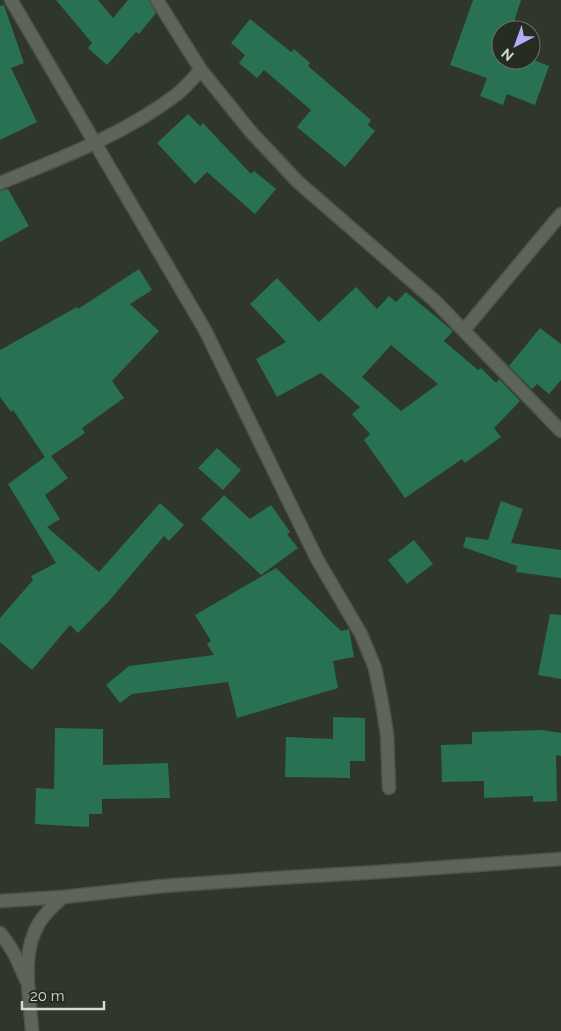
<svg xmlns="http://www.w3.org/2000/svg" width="561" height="1031" font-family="Raleway,sans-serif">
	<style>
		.building { fill: #297153; fill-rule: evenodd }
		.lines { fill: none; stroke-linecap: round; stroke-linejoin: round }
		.minor-casing { stroke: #4d5249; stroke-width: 15 }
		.minor { stroke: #5d6558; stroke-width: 12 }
	</style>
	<rect width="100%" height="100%" fill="#2f362a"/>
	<path class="building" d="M 56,0 L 98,0 L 113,18 L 128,0 L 149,0 L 156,13 L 139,34 L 136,32 L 107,65 L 88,48 L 92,43 Z
		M 473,0 L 521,0 L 514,22 L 521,24 L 519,30 L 501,30 L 501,60 L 531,59 L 549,66 L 535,105 L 507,94 L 503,105 L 480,96 L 487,78 L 450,65 Z
		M 4,5 L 24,63 L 11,68 L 37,122 L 0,140 L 0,6 Z
		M 250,19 L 291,52 L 294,49 L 310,63 L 308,66 L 371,120 L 368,125 L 375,131 L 345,167 L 297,127 L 311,110 L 264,70 L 257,78 L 239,63 L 245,55 L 231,43 Z
		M 188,114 L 200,126 L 203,123 L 251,174 L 254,171 L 276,189 L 255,214 L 207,172 L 195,184 L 157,143 Z
		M 8,189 L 29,226 L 0,242 L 0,191 Z
		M 139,269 L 152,290 L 130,304 L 159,331 L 112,381 L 124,398 L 82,428 L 85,433 L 51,456 L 68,478 L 45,495 L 60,519 L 47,527 L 99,572 L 160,503 L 184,525 L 169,541 L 164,536 L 109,601 L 78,633 L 70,625 L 32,670 L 0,642 L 0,618 L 33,580 L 31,576 L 56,563 L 8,484 L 45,457 L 13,410 L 11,412 L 0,397 L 0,350 L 77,307 L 78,309 Z
		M 277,278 L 319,322 L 356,287 L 377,309 L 389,296 L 396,302 L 406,292 L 453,331 L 444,341 L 478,370 L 481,368 L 496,383 L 499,379 L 520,401 L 494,428 L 501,437 L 465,463 L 462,459 L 405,498 L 364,440 L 370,434 L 352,414 L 360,407 L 321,373 L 277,397 L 256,359 L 286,342 L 250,304 ZM 391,345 L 438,384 L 401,411 L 362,377 Z
		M 540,328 L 561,344 L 561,380 L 549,394 L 537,384 L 532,389 L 509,366 Z
		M 217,448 L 241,470 L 223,490 L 198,468 Z
		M 224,495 L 250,519 L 271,505 L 290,532 L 287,534 L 298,548 L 261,575 L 201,519 Z
		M 501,501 L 523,509 L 511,543 L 561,550 L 561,578 L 516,572 L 517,566 L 463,547 L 466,537 L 488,540 Z
		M 414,540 L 433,564 L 407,584 L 388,560 Z
		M 276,568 L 341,631 L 349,629 L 354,657 L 333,661 L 338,688 L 237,718 L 228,682 L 132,694 L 120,703 L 106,685 L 129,666 L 214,655 L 207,644 L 211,641 L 195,615 Z
		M 550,614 L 561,615 L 561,679 L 538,675 Z
		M 333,717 L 365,718 L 365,761 L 350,761 L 350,778 L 285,777 L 286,737 L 333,739 Z
		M 55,728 L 103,729 L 103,765 L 168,763 L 170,798 L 102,799 L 102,814 L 89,814 L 89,827 L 35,824 L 36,788 L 54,789 Z
		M 542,730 L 561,733 L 561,756 L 556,755 L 557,801 L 533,802 L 533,796 L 484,798 L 484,781 L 442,782 L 441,745 L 472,744 L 472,732 Z"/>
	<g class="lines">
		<g class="minor-casing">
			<path id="minor" d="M 11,0 L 205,330 L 317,559 L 361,634 L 375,668 L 382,703 L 387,734 L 389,788
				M 157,0 L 201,70 L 251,132 L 298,182 L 435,301 L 561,431
				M 0,183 C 61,158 123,135 176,95 C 185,88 193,78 201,70
				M 464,330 L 561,214
				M 0,901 L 63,897 L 163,886 L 276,878 L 378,872 L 561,859
				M 0,933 C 12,947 19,963 26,980
				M 32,1031 C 30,997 20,954 39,923 C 45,913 54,905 63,897"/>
		</g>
		<use href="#minor" class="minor"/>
	</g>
	<g transform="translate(516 45) rotate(221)"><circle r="24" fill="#262c21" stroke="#6d7269"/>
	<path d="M0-4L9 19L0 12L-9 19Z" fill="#b2adf9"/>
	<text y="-8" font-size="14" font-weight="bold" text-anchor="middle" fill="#d8dcd5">N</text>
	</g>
	<path d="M22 1001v8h82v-8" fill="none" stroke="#d8dcd5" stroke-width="2.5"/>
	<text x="30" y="1001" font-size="15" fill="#d8dcd5" stroke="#262c21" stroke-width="4" paint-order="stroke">20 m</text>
</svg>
